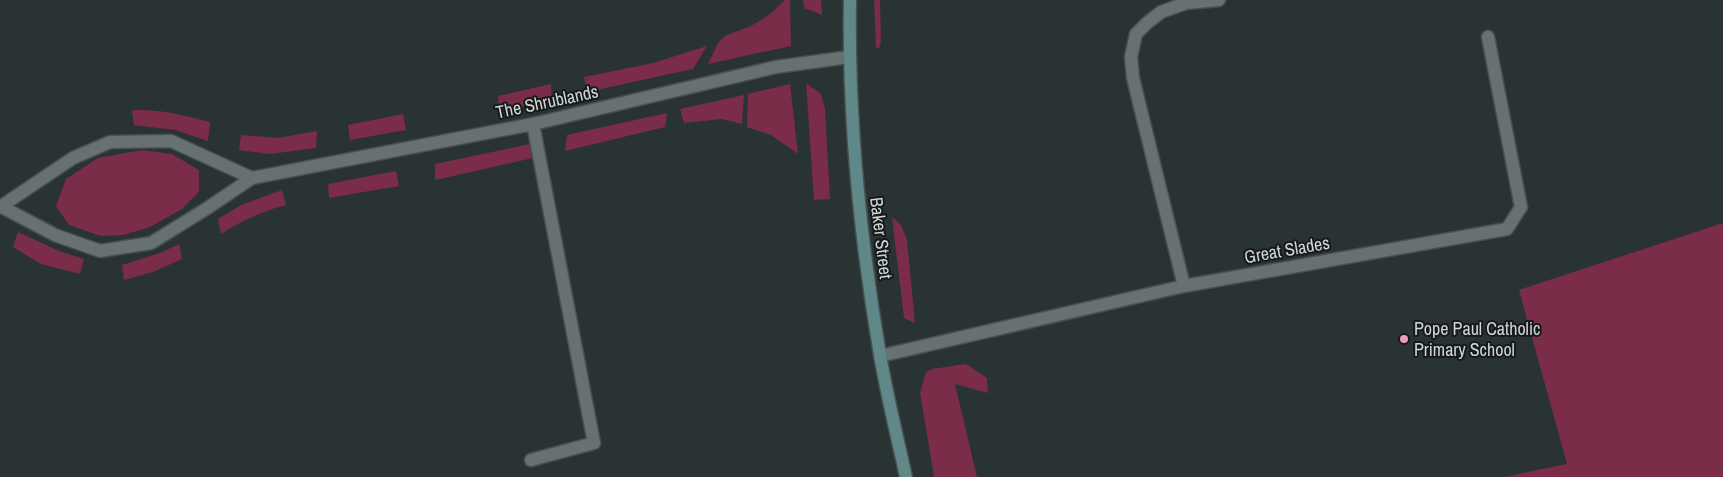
<svg xmlns="http://www.w3.org/2000/svg" width="1723" height="477" font-family="'Archivo Narrow',sans-serif">
	<style>
		.green { fill: #7a2c48 }
		.lines { fill: none; stroke-linecap: round; stroke-linejoin: round }
		.lane-casing { stroke: #484f4f; stroke-width: 15 }
		.street-casing { stroke: #484f4f; stroke-width: 15 }
		.secondary-casing { stroke: #484f4f; stroke-width: 15 }
		.lane { stroke: #677171; stroke-width: 12 }
		.street { stroke: #677171; stroke-width: 12 }
		.secondary { stroke: #608888; stroke-width: 12 }
		.poi-dot { fill: #f19ab4; stroke: #161a1a; stroke-width: 2 }
		.labels { text-anchor: middle; stroke-width: 4; stroke-linejoin: round; paint-order: stroke }
		.street-label { font-size: 18px; fill: #d0d5d5; stroke: #161a1a }
		.poi-label { font-size: 18px; fill: #d0d5d5; stroke: #161a1a; text-anchor: start }
	</style>
	<rect width="100%" height="100%" fill="#2a3333"/>
	<path class="green" d="M 785,0 L 790,0 L 791,46 L 708,64 L 718,43 L 725,36 L 751,26 L 769,15 Z
		M 803,0 L 821,0 L 822,15 L 804,8 Z
		M 874,0 L 880,0 L 881,41 L 879,48 L 876,49 Z
		M 707,46 L 693,69 L 587,92 L 584,77 L 653,63 Z
		M 806,83 L 821,94 L 825,109 L 830,199 L 814,200 Z
		M 551,84 L 552,101 L 499,111 L 498,96 Z
		M 790,84 L 798,154 L 771,135 L 747,127 L 748,94 Z
		M 744,95 L 742,124 L 722,119 L 684,123 L 680,109 Z
		M 132,110 C 160,109 184,115 210,122 L 208,141 L 175,130 L 134,125 Z
		M 667,113 L 665,127 L 565,151 L 567,135 Z
		M 403,114 L 406,130 L 350,140 L 348,125 Z
		M 317,131 L 316,148 L 270,154 L 239,150 L 241,135 L 278,138 Z
		M 530,144 L 533,158 L 435,180 L 435,164 Z
		M 142,150 L 172,154 L 199,170 L 199,192 L 182,209 L 150,227 L 124,235 L 101,236 L 69,225 L 56,206 L 66,179 L 98,158 Z
		M 396,171 L 399,186 L 329,198 L 328,184 Z
		M 282,190 L 286,205 C 262,211 242,221 221,234 L 218,219 L 241,205 Z
		M 892,217 L 901,225 L 907,240 L 915,323 L 904,318 Z
		M 1723,223 L 1723,477 L 1504,477 L 1567,464 L 1519,290 Z
		M 18,232 L 59,251 L 84,259 L 80,274 L 41,264 L 13,247 Z
		M 179,244 L 182,259 L 153,272 L 124,280 L 122,265 L 160,253 Z
		M 966,364 L 987,378 L 988,393 L 955,384 L 977,477 L 934,477 L 920,393 L 926,372 L 932,369 Z"/>
	<g class="lines">
		<g class="lane-casing">
			<path id="lane" d="M 1184,286 L 1133,78 L 1131,57 L 1136,34 L 1147,23 L 1161,12 L 1186,3 L 1219,0
				M 531,460 L 594,443 L 533,124"/>
		</g>
		<g class="street-casing">
			<path id="street" d="M 0,207 L 73,158 L 110,142 L 171,141 L 252,178
				M 2,207 L 55,235 L 100,251 L 151,243 L 206,209 L 252,178 L 533,124 L 776,67 L 849,57
				M 880,356 L 1184,286 L 1507,229 L 1521,207 L 1488,37"/>
		</g>
		<g class="secondary-casing">
			<path id="secondary" d="M 850,0 C 848,119 860,238 880,355 C 887,396 897,436 906,477"/>
		</g>
		<use href="#lane" class="lane"/>
		<use href="#street" class="street"/>
		<use href="#secondary" class="secondary"/>
	</g>
	<circle class="poi-dot" cx="1404" cy="339" r="5"/>
	<g class="labels">
		<g class="street-label">
			<text transform="translate(547 102) rotate(-12)" y="6">The Shrublands</text>
			<text transform="translate(881 238) rotate(83)" y="6">Baker Street</text>
			<text transform="translate(1287 250) rotate(-10)" y="6">Great Slades</text>
		</g>
		<g class="poi-label">
			<text x="1414" y="335">Pope Paul Catholic<tspan x="1414" dy="21">Primary School</tspan></text>
		</g>
	</g>
</svg>
